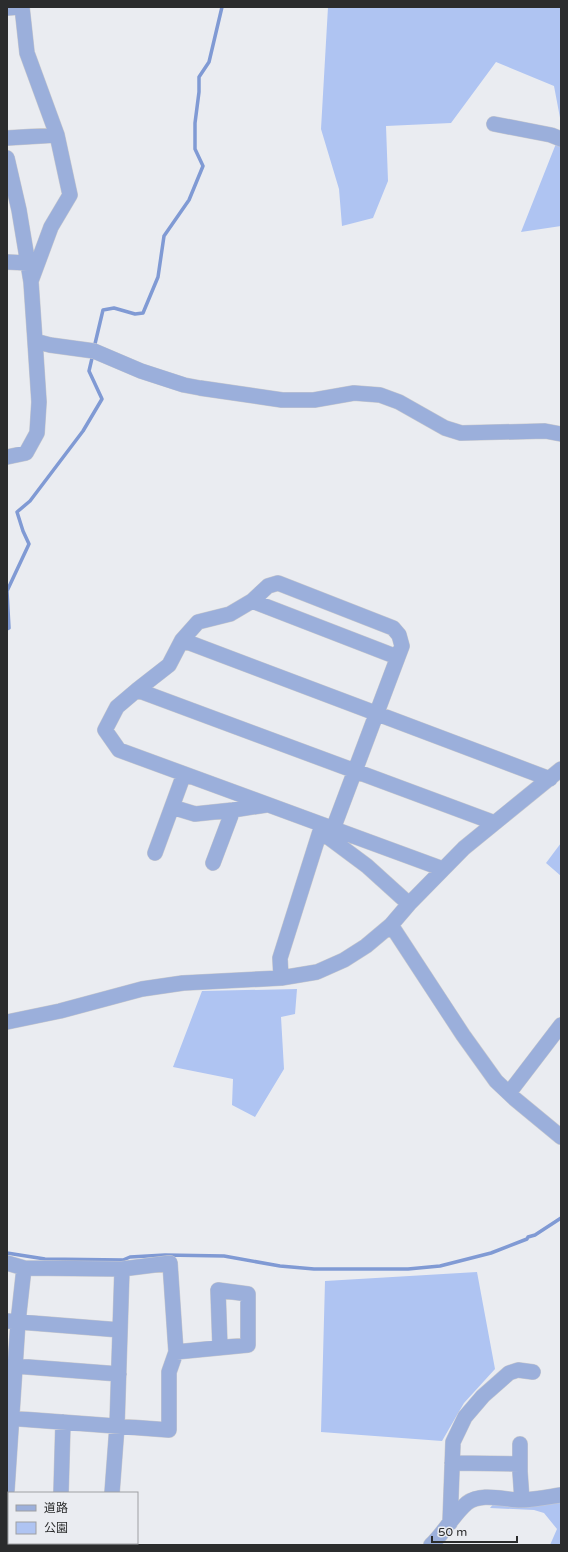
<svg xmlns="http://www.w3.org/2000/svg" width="568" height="1552" font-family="'Varela Round','Noto Sans JP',sans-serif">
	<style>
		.green { fill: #afc4f2 }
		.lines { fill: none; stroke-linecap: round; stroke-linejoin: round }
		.stream { stroke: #809ad4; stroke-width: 3.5 }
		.minor-casing { stroke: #c8c9ce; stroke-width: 16 }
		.minor { stroke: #9bafdb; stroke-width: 15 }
	</style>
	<rect width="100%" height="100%" fill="#eaecf1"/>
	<path class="green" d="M 328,7 L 561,7 L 561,123 L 554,86 L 496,62 L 451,123 L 386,126 L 388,181 L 373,218 L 342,226 L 339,189 L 321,129 Z
		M 561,131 L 561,226 L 521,232 Z
		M 561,843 L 561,876 L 546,863 Z
		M 297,989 L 295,1014 L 281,1017 L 284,1069 L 255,1117 L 232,1105 L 233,1079 L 173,1067 L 202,991 Z
		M 477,1272 L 495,1369 L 464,1403 L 442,1441 L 321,1432 L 325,1281 Z
		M 561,1500 L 561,1545 L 550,1545 L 557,1529 L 544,1513 L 534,1510 L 490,1508 L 495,1502 Z"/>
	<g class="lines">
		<path class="stream" d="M 94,348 L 103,310 L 114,308 L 135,314 L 143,313 L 158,277 L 164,236 L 189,200 L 203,166 L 195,149 L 195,123 L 199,92 L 199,77 L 209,62 L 222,7
			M 7,629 L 9,628 L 7,591 L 29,544 L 23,531 L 17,512 L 30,501 L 83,431 L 102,399 L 89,371 L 93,354
			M 7,1253 L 45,1259 L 123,1260 L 130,1257 L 165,1255 L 224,1256 L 280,1266 L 314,1269 L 408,1269 L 440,1266 L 491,1253 L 527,1239 L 528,1237 L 535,1235 L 561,1218"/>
		<g class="minor-casing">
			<path id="minor" d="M 22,7 L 27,53 L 57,135 L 70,195 L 51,227 L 31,281
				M 7,8 L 21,7
				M 494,124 L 551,135 L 561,139
				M 7,138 L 57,135
				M 7,158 L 19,210 L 31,282 L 35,341 L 50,345 L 94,351 L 141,371 L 184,385 L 200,388 L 282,400 L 314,400 L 354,393 L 380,395 L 399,402 L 445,428 L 461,433 L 545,431 L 561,434
				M 7,262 L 28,263
				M 7,457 L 26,453 L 37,433 L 39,402 L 35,341
				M 252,601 L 268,586 L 278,583 L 393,628 L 399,635 L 402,646 L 333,829
				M 182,640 L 550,779
				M 397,657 L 252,601 L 230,614 L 198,622 L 182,640 L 169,665 L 137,690 L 117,707 L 105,730 L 119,750 L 443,869
				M 137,690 L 495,823
				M 172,807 L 195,814 L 233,810 L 266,805
				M 320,831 L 367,866 L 409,904
				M 155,853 L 184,774
				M 213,863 L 233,810
				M 391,925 L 463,1035 L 496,1081 L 515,1099 L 561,1137
				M 281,978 L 280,958 L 322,825
				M 7,1022 L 60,1011 L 142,989 L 183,983 L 281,978 L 317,972 L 344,960 L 366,946 L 391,925 L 409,904 L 464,848 L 561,769
				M 509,1093 L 561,1025
				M 7,1263 L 24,1268 L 122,1269 L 170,1263 L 176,1352 L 169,1372 L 169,1430 L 7,1418
				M 7,1321 L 120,1330
				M 176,1352 L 248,1345 L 248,1294 L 218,1290 L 220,1348
				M 15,1366 L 119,1374
				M 520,1444 L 520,1472 L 522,1500
				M 452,1463 L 520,1464
				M 7,1490 L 18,1322 L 24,1268
				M 61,1493 L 63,1422
				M 112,1493 L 117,1426 L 122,1269
				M 450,1523 L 453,1442 L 465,1417 L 483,1396 L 509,1373 L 518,1370 L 533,1372
				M 58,1545 L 59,1543
				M 107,1545 L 107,1543
				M 431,1545 C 444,1533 453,1515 467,1503 C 482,1492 504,1500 521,1500 C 534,1500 548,1497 561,1495"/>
		</g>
		<use href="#minor" class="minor"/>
	</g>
	<rect width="568" height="1552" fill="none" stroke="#2b2c2d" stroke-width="16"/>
	<rect x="8" y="1492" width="130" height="52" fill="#eaecf1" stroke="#9e9fa3"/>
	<rect x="16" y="1505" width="20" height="6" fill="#9bafdb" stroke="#9e9fa3"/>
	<text x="44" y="1512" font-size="12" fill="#2b2c2d">道路</text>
	<rect x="16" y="1522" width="20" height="12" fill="#afc4f2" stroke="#9e9fa3"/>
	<text x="44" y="1532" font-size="12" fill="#2b2c2d">公園</text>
	<path d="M432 1536v6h85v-6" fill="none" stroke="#2b2c2d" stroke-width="2"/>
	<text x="438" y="1536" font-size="12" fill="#2b2c2d" stroke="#eaecf1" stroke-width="3" paint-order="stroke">50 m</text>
</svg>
